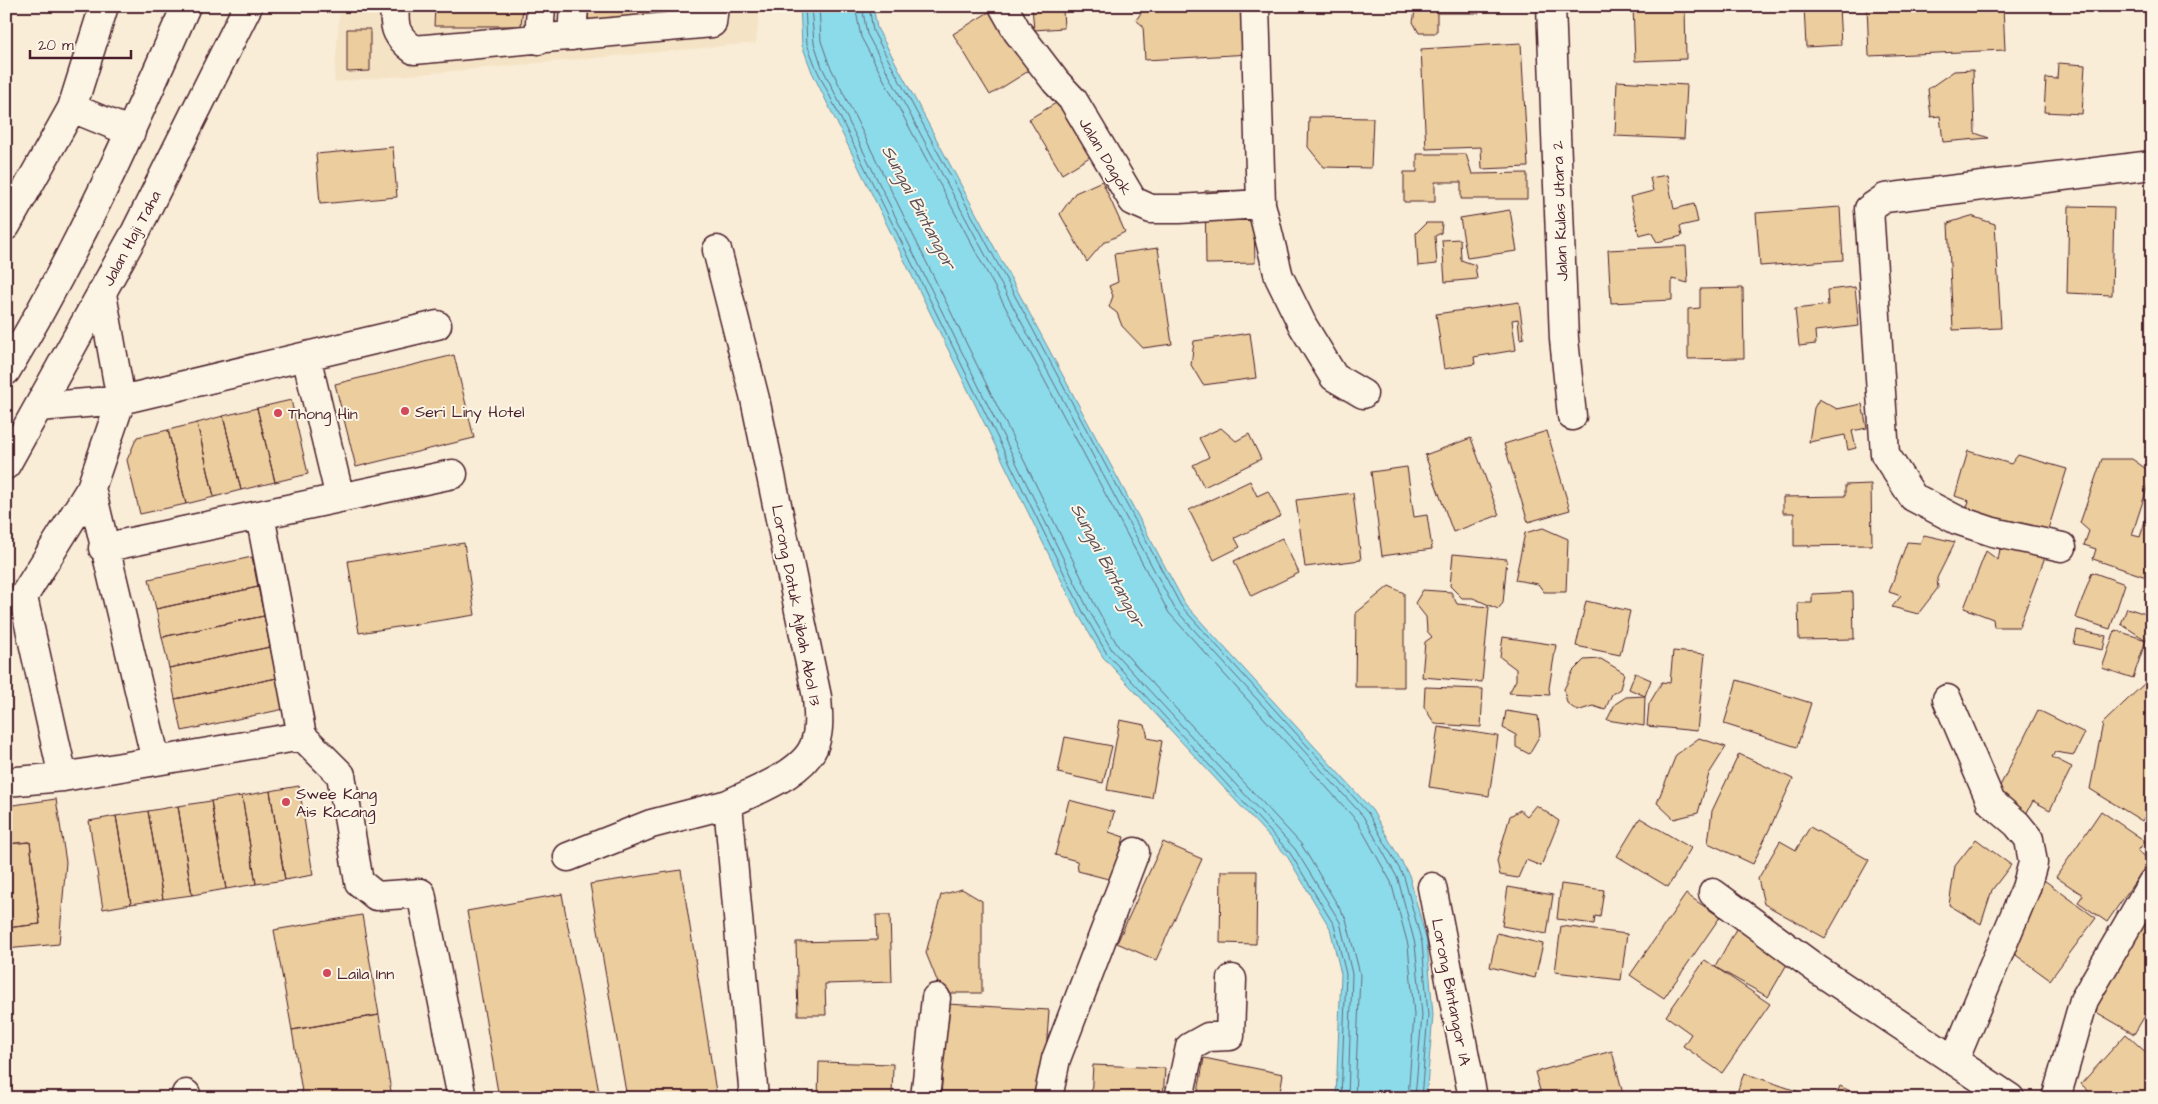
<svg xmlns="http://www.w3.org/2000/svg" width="2158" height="1104" font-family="'Architects Daughter',sans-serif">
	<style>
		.built { fill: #f5e3c6 }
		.water { fill: #8cdbeb; stroke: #72909e }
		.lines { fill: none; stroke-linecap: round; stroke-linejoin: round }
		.shore { stroke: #646a78; stroke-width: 1 }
		.building { fill: #ebcd9e; stroke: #4a1f2b }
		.minor-casing { stroke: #4a1f2b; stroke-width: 31 }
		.major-casing { stroke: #4a1f2b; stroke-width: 31 }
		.minor { stroke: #fcf5e5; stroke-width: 28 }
		.major { stroke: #fcf5e5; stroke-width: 28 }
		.poi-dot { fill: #d1495b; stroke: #fcf5e5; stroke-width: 2 }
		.labels { text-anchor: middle; stroke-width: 4; stroke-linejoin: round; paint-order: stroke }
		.street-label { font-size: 16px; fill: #4a1f2b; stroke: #fcf5e5 }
		.poi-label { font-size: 16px; fill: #4a1f2b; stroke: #fcf5e5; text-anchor: start }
		.water-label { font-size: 18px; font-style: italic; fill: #5a4e5b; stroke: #fcf5e5 }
	</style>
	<rect width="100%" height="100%" fill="#f9edd7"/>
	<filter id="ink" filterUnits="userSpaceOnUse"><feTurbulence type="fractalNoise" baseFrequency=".02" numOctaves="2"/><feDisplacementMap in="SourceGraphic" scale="10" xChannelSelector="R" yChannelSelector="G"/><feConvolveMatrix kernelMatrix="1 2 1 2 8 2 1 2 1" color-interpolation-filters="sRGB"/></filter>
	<g filter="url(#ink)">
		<path class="built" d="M 340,6 L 760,6 L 756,43 L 334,82 Z"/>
		<path class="water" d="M 800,6 L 873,6 L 877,28 L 1185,604 L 1372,810 L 1409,875 L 1427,942 L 1433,1015 L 1426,1098 L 1336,1098 L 1341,974 L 1330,928 L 1287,856 L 1103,657 L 1078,614 L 812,72 L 802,45 Z"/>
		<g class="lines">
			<path class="shore" d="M 805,6 L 807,44 L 817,70 L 1083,612 L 1107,654 L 1290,853 L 1334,925 L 1346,974 L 1341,1098
				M 811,6 L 814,43 L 822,67 L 1088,609 L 1112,650 L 1295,849 L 1340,922 L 1352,974 L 1348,1098
				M 819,6 L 821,41 L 829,64 L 1095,605 L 1118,646 L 1301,844 L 1346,919 L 1360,974 L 1355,1098
				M 855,6 L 861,37 L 1169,613 L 1357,821 L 1391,882 L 1408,945 L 1414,1015 L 1408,1098
				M 862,6 L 867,34 L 1175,609 L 1363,816 L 1398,879 L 1415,944 L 1422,1015 L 1415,1098
				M 869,6 L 873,31 L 1181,606 L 1368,813 L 1404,877 L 1422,943 L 1428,1015 L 1421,1098"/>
		</g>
		<path class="building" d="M 435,6 L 523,6 L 521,26 L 434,26 Z
			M 589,6 L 677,6 L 677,16 L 588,21 Z
			M 1032,6 L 1082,6 L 1082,8 L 1063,10 L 1064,28 L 1034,30 Z
			M 1146,6 L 1248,6 L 1250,54 L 1145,60 L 1143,26 L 1136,20 Z
			M 1416,6 L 1479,6 L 1479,13 L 1437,13 L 1437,33 L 1419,33 L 1413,22 Z
			M 1633,6 L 1685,6 L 1686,59 L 1635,61 Z
			M 1804,6 L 1839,6 L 1841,45 L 1806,47 Z
			M 1867,6 L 2003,6 L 2005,50 L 1869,56 Z
			M 997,7 L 1035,67 L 990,95 L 953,34 Z
			M 347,29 L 370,29 L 370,71 L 347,72 Z
			M 1521,43 L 1528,167 L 1482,169 L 1481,147 L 1426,149 L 1421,49 Z
			M 2058,63 L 2085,65 L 2082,114 L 2044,112 L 2046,78 L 2057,79 Z
			M 1973,70 L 1975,133 L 1989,138 L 1943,142 L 1940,116 L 1931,117 L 1928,89 L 1954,71 Z
			M 1617,81 L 1687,85 L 1684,139 L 1615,136 Z
			M 1061,100 L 1093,155 L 1062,174 L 1029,119 Z
			M 1309,117 L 1373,118 L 1371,168 L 1324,167 L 1308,147 Z
			M 393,147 L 397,197 L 320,204 L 316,154 Z
			M 1417,154 L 1466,154 L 1472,174 L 1527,173 L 1527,199 L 1461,199 L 1461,182 L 1435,182 L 1435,202 L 1404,202 L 1404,172 L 1417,172 Z
			M 1667,175 L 1674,209 L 1694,204 L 1698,222 L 1680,226 L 1682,236 L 1657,242 L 1651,232 L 1639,235 L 1630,197 L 1653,191 L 1650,178 Z
			M 1102,181 L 1125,232 L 1103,243 L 1087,262 L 1060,214 L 1075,193 Z
			M 1253,190 L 1255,263 L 1206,264 L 1205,191 Z
			M 2069,206 L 2114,207 L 2112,295 L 2067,293 Z
			M 1840,207 L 1843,260 L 1760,266 L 1756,213 Z
			M 1510,210 L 1517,251 L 1467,258 L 1460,218 Z
			M 1971,216 L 1995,224 L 2001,328 L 1953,330 L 1948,223 Z
			M 1426,223 L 1442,223 L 1441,233 L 1435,236 L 1437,264 L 1418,266 L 1416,233 Z
			M 1460,239 L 1461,260 L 1475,265 L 1477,279 L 1445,282 L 1442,240 Z
			M 1686,246 L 1688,283 L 1672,279 L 1672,300 L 1611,303 L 1608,250 Z
			M 1158,248 L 1172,344 L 1143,348 L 1122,326 L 1117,313 L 1109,307 L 1113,296 L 1109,286 L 1118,282 L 1114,254 Z
			M 1855,287 L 1859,326 L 1815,331 L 1816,344 L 1799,346 L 1795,309 L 1828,305 L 1827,290 Z
			M 1743,288 L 1744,358 L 1688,359 L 1688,309 L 1700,308 L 1700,289 Z
			M 1519,302 L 1524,338 L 1520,339 L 1518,319 L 1512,320 L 1516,350 L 1474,357 L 1475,364 L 1444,369 L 1436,314 Z
			M 1250,333 L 1256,378 L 1203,385 L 1191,365 L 1194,341 Z
			M 454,355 L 474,438 L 356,467 L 335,384 Z
			M 1819,399 L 1837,409 L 1862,404 L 1867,428 L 1852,431 L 1856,448 L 1848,450 L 1845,435 L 1809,442 L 1814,408 Z
			M 291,400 L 308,474 L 275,482 L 257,408 Z
			M 257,408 L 275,482 L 241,490 L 223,416 Z
			M 223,416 L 241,490 L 214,497 L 197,423 Z
			M 197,423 L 214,497 L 186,504 L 168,430 Z
			M 1221,428 L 1236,441 L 1249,434 L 1261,459 L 1204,487 L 1193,465 L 1209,457 L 1199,438 Z
			M 168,430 L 186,504 L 140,514 L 127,460 L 137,437 Z
			M 1547,431 L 1570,510 L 1528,522 L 1504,444 Z
			M 1471,438 L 1499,515 L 1453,532 L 1425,455 Z
			M 1968,451 L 2011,464 L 2018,455 L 2067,469 L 2046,536 L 1965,512 L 1969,501 L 1955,496 Z
			M 2102,459 L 2132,459 L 2152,473 L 2132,535 L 2140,537 L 2152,500 L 2152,579 L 2093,559 L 2096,549 L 2084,545 L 2089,531 L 2080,523 Z
			M 1407,467 L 1414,517 L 1427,515 L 1432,549 L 1382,556 L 1371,472 Z
			M 1250,481 L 1257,496 L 1268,491 L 1281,516 L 1235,538 L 1240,547 L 1214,560 L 1189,510 Z
			M 1871,484 L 1872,545 L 1794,546 L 1794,513 L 1783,513 L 1783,497 L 1845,496 L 1845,485 Z
			M 1353,493 L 1361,560 L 1305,567 L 1296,500 Z
			M 1543,528 L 1568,539 L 1566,592 L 1544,592 L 1538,584 L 1515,580 L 1525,533 Z
			M 1924,535 L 1955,542 L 1937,578 L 1938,588 L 1918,614 L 1892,607 L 1901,596 L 1889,592 L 1907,542 L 1920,543 Z
			M 1282,538 L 1299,573 L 1251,596 L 1234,561 Z
			M 464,543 L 475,615 L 359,633 L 348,561 Z
			M 2014,546 L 2045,557 L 2019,627 L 1994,627 L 1993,619 L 1964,608 L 1986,551 L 1998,560 L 2000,549 Z
			M 1453,554 L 1507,559 L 1503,603 L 1498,609 L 1473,598 L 1462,598 L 1450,586 Z
			M 252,557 L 258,587 L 156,609 L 149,579 Z
			M 2092,572 L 2125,584 L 2110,629 L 2076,618 Z
			M 1389,586 L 1404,593 L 1404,687 L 1355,687 L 1356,613 Z
			M 258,587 L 264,616 L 162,637 L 156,609 Z
			M 1423,590 L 1451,592 L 1457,604 L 1489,607 L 1482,682 L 1422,677 L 1425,642 L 1432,637 L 1427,631 L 1426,617 L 1415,603 Z
			M 1853,592 L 1854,639 L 1799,640 L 1798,603 L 1812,603 L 1812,594 Z
			M 1586,601 L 1630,611 L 1620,655 L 1576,646 Z
			M 2127,608 L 2152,616 L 2152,624 L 2146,640 L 2121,624 Z
			M 264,616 L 270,647 L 169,668 L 162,637 Z
			M 2077,630 L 2106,636 L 2103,650 L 2074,644 Z
			M 2115,630 L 2146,640 L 2133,678 L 2102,668 Z
			M 1503,637 L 1556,645 L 1549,688 L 1550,695 L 1509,693 L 1516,680 L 1516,669 L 1500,657 Z
			M 270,647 L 277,678 L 175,699 L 169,668 Z
			M 1673,651 L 1705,654 L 1697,731 L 1647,726 L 1649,704 L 1662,682 L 1670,683 Z
			M 1601,659 L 1624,673 L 1620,689 L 1612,694 L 1605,710 L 1593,706 L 1577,711 L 1567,703 L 1564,689 L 1573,671 L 1584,660 Z
			M 1635,673 L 1651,680 L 1645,696 L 1629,689 Z
			M 277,678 L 284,709 L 182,731 L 175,699 Z
			M 1737,680 L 1811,703 L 1797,747 L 1724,724 Z
			M 2146,682 L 2152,686 L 2152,805 L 2142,821 L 2090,789 L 2103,723 Z
			M 1425,687 L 1483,689 L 1481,727 L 1435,724 L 1424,707 Z
			M 1645,696 L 1644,726 L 1607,720 L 1615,704 L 1626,697 Z
			M 2038,710 L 2085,733 L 2074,755 L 2055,752 L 2052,757 L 2072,767 L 2050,810 L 2033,801 L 2024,818 L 1992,802 Z
			M 1506,711 L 1538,716 L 1540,735 L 1529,754 L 1516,747 L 1516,735 L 1503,728 Z
			M 1120,720 L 1145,725 L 1148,738 L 1162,741 L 1152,798 L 1107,790 Z
			M 1438,727 L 1498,736 L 1489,796 L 1429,787 Z
			M 1065,737 L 1112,746 L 1103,783 L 1058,773 Z
			M 1699,738 L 1726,747 L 1709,774 L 1698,813 L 1674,819 L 1657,803 L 1676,755 Z
			M 1739,754 L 1793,779 L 1753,864 L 1708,843 L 1712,811 Z
			M 299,786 L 313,875 L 285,880 L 270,791 Z
			M 270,791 L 285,880 L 256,884 L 242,796 Z
			M 242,796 L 256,884 L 226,889 L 211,801 Z
			M 56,799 L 66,862 L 59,944 L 6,949 L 6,928 L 40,924 L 30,842 L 6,844 L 6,806 Z
			M 1069,800 L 1114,812 L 1109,832 L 1124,837 L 1112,880 L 1078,871 L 1077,861 L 1055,855 Z
			M 211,801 L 226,889 L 192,895 L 178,806 Z
			M 1536,805 L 1559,821 L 1541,866 L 1526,860 L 1518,878 L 1500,875 L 1497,861 L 1510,816 L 1520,810 L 1527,816 Z
			M 178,806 L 192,895 L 163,899 L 148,811 Z
			M 148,811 L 163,899 L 131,904 L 116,816 Z
			M 2101,811 L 2145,841 L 2138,851 L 2150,860 L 2107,922 L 2078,902 L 2083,895 L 2056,877 Z
			M 116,816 L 131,904 L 103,909 L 89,821 Z
			M 1640,818 L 1691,848 L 1668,887 L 1617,856 Z
			M 1810,827 L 1869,860 L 1825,938 L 1764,904 L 1758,879 L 1780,841 L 1796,850 Z
			M 1976,839 L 2011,865 L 1992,890 L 1981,924 L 1949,905 L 1955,866 Z
			M 30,842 L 40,924 L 6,928 L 6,844 Z
			M 1163,842 L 1202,859 L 1156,960 L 1117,943 Z
			M 681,870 L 717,1098 L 627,1098 L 590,884 Z
			M 1221,871 L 1257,871 L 1256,944 L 1220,943 Z
			M 2044,880 L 2096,918 L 2050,980 L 1998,942 L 2026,913 Z
			M 1561,884 L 1604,890 L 1600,917 L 1595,916 L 1594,924 L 1557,919 Z
			M 1508,887 L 1553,895 L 1547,934 L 1502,926 Z
			M 962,889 L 982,901 L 982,993 L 942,993 L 926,953 L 941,895 Z
			M 2152,891 L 2152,1018 L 2146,1014 L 2134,1034 L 2084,1005 Z
			M 562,894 L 600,1098 L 499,1098 L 467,911 Z
			M 1686,894 L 1720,917 L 1664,998 L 1630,975 Z
			M 362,915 L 379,1015 L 292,1030 L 274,930 Z
			M 876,915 L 890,915 L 892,982 L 825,984 L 826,1015 L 798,1015 L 796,942 L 877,940 Z
			M 1561,926 L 1627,934 L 1621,980 L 1555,972 Z
			M 1736,929 L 1790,959 L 1768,997 L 1715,967 Z
			M 1497,933 L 1543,944 L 1535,978 L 1490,967 Z
			M 1705,960 L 1770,1004 L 1722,1073 L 1683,1046 L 1691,1034 L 1666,1016 Z
			M 947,1004 L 1049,1010 L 1043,1098 L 941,1098 Z
			M 379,1015 L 392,1098 L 303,1098 L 292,1030 Z
			M 2126,1034 L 2152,1058 L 2152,1098 L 2096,1098 L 2081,1084 Z
			M 1612,1051 L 1624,1098 L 1542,1098 L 1535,1072 Z
			M 1204,1058 L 1283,1074 L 1279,1098 L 1197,1098 Z
			M 819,1062 L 893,1064 L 892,1098 L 818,1098 Z
			M 1093,1065 L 1165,1068 L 1163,1098 L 1091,1098 Z
			M 1744,1073 L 1811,1096 L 1810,1098 L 1735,1098 Z
			M 1840,1086 L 1864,1098 L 1835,1098 Z"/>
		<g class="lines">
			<g class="minor-casing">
				<path id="minor" d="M 395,6 C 393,29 397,37 414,50 L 712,23 L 714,6
					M 1003,6 L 1017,31 L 1056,82 L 1073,100 L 1133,201 L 1151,209 L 1179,209 L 1261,204
					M 1255,6 L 1261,204 L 1279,277 L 1303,326 L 1334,377 L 1363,394
					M 1551,6 L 1564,339 L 1572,416
					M 572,36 L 574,6
					M 539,40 L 541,6
					M 72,108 L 131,132
					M 6,226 L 72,108 L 104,6
					M 717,250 L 755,399 L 817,697 C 818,713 820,728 815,743 C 806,773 754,791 728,804 L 754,1098
					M 306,356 L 340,498
					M 39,407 L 121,400 L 437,325
					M 91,488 L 156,761
					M 260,515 L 302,736 L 341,775 L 359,882 L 376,896 L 421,893 L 462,1098
					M 2062,547 L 1993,532 L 1957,520 L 1913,497 L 1885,454 L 1869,209 L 1885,198 L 2152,165
					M 103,548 L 453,474
					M 1947,699 L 1991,802 L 2017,824 L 2029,839 L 2033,863 L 2026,888 L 1954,1061
					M 63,777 L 23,597 L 91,488 L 121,400 L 102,294
					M 6,782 L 63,777 L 302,736
					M 568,857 L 651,824 L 728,804
					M 1432,887 L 1473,1098
					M 1713,893 L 1818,970 L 2010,1098
					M 186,1094 L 187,1098
					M 925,1098 L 936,998
					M 1048,1098 L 1056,1059 L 1135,852
					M 1179,1098 L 1190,1047 L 1208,1037 L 1230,1036 L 1232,979
					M 2056,1098 L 2084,1000 L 2152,883"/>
			</g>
			<g class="major-casing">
				<path id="major" d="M 6,371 C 76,255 132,130 186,6
					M 6,465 L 136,231 L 248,6"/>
			</g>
			<use href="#minor" class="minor"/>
			<use href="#major" class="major"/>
		</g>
	</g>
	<g class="poi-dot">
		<circle cx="405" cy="411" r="5"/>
		<circle cx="278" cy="413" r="5"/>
		<circle cx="286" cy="802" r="5"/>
		<circle cx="327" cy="973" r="5"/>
	</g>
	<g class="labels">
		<g class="street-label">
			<text transform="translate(1106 156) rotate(59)" y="6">Jalan Dagok</text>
			<text transform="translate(1559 211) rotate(-92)" y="6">Jalan Kulas Utara 2</text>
			<text transform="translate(131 238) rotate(-62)" y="6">Jalan Haji Taha</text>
			<text transform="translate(797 605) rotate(79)" y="6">Lorong Datuk Ajibah Abol 13</text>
			<text transform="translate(1452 992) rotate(79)" y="6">Lorong Bintangor 1A</text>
		</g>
		<g class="poi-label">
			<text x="415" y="417">Seri Liny Hotel</text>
			<text x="288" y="419">Thong Hin</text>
			<text x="296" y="799">Swee Kang<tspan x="296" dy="18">Ais Kacang</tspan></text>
			<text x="337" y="979">Laila Inn</text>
		</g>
		<g class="water-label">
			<text transform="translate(919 207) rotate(62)" y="6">Sungai Bintangor</text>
			<text transform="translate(1108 565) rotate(62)" y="6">Sungai Bintangor</text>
		</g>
	</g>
	<rect width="2158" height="1104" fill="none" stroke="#fcf5e5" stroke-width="25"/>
	<rect x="12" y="12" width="2133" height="1079" fill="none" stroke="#4a1f2b" stroke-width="2" filter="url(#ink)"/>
	<path d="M30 50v8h101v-8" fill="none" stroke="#4a1f2b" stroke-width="2.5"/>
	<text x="38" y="50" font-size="15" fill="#4a1f2b" stroke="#fcf5e5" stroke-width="4" paint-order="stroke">20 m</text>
</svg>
